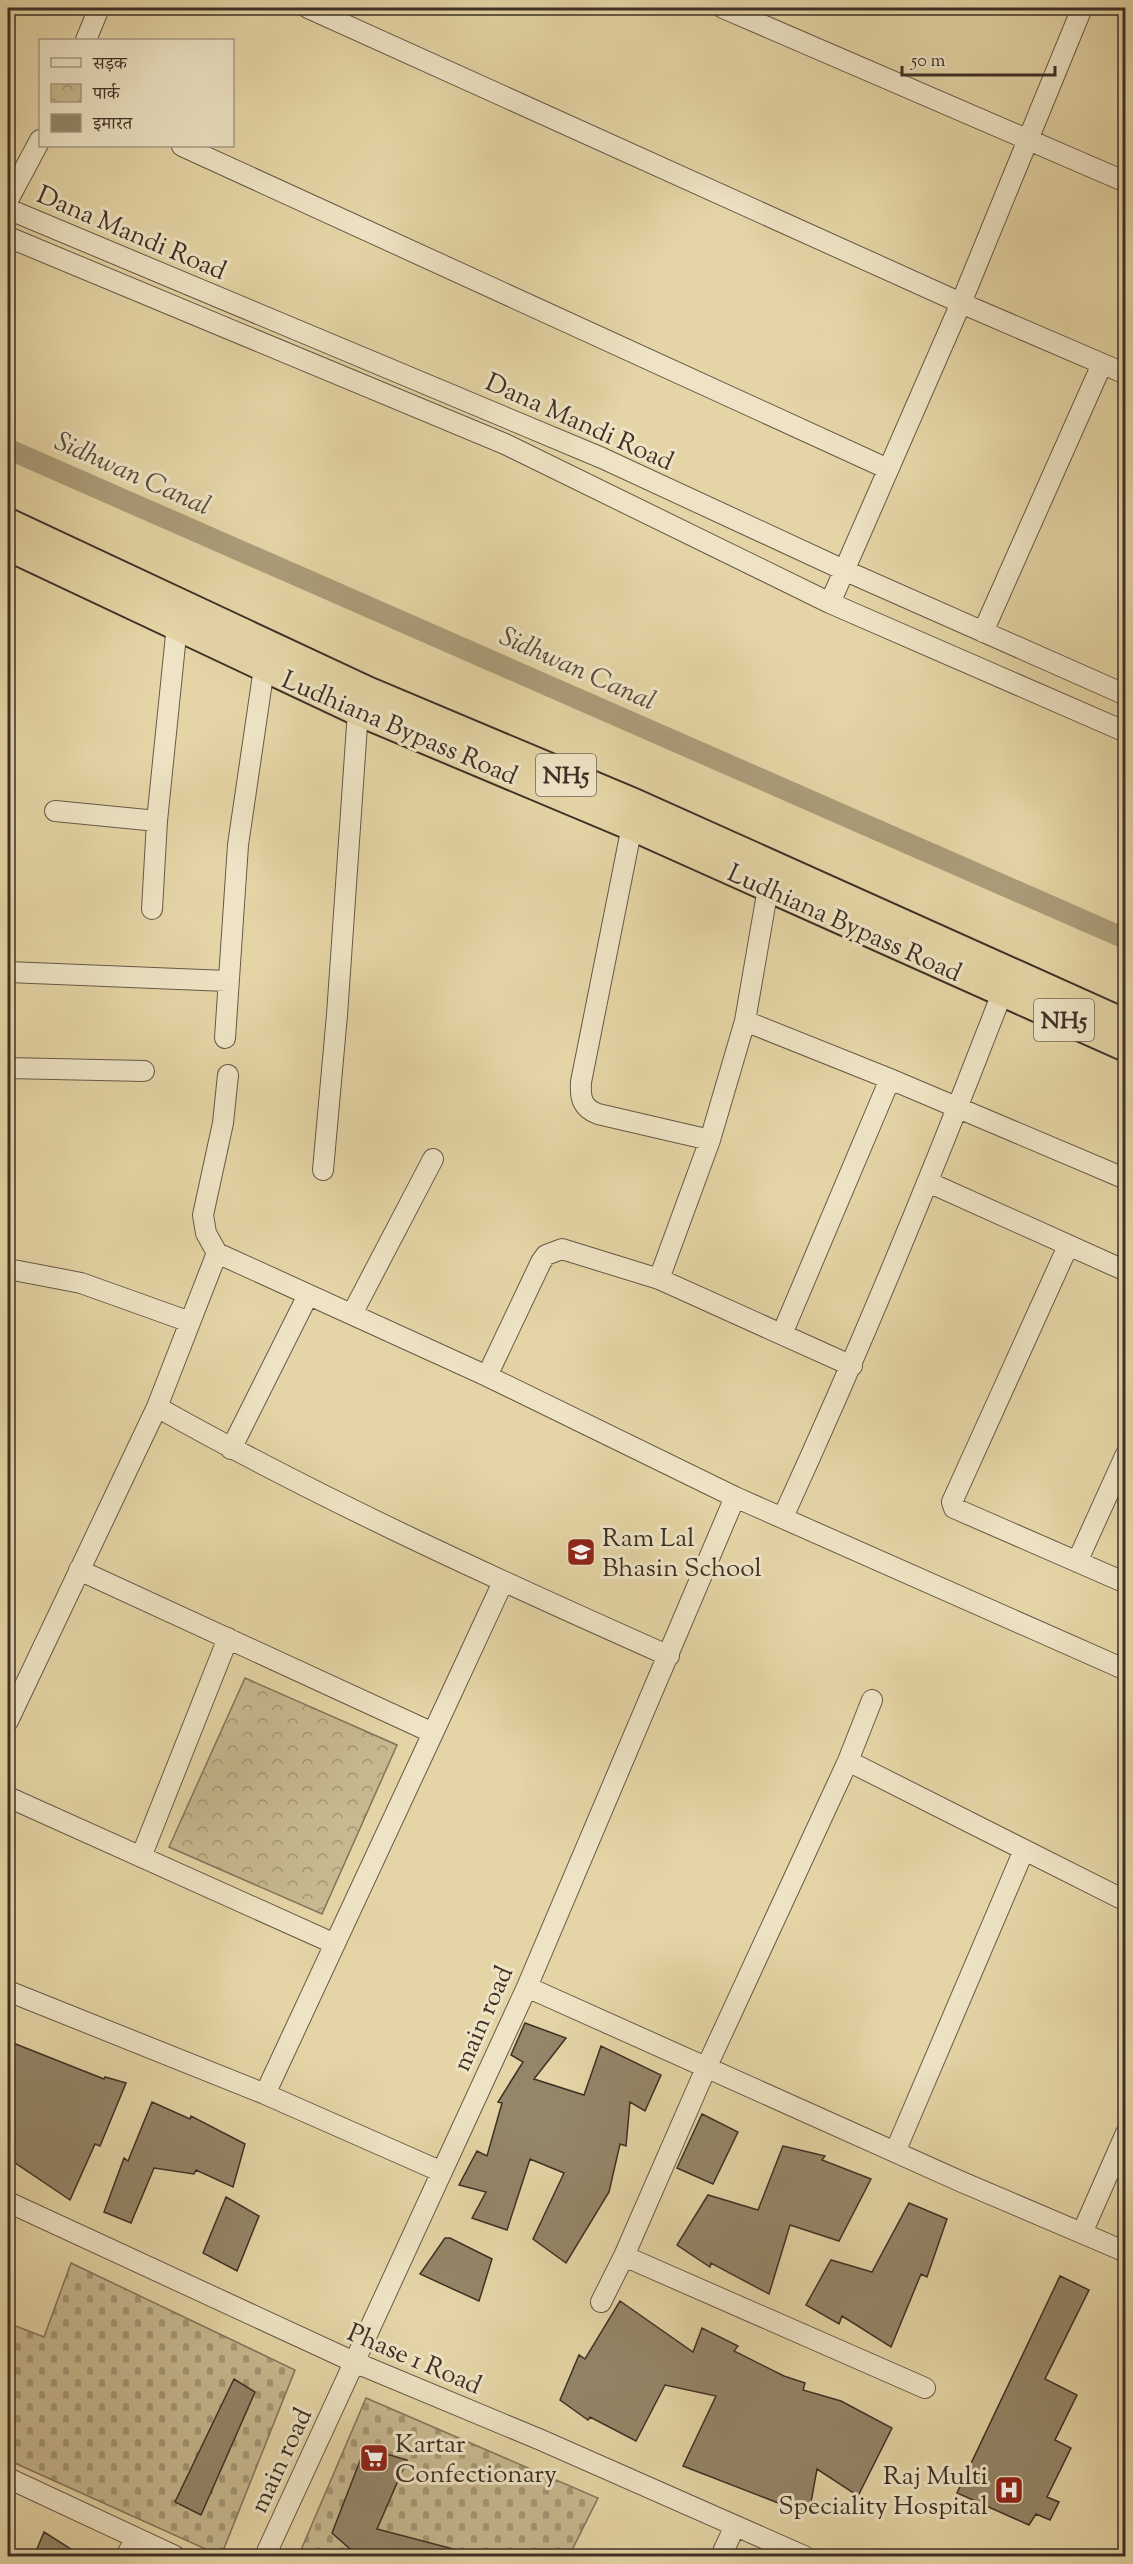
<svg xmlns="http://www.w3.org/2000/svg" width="1133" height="2564" font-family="'Sorts Mill Goudy','Noto Serif Devanagari',serif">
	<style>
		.cemetery { fill: url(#cemetery-stones); stroke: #82745b; stroke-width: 1.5 }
		.park { fill: url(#park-crowns); stroke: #82745b; stroke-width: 1.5 }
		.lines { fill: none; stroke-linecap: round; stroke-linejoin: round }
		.canal { stroke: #ac9d7a; stroke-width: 21 }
		.building { fill: #948669; stroke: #3d3026; stroke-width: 1.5 }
		.minor-casing { stroke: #675946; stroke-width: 22 }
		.highway-casing { stroke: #3d3026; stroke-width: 32 }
		.minor { stroke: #eee4c5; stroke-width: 20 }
		.highway { stroke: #e5d5a6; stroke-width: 28 }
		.labels { text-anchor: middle; stroke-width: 6; stroke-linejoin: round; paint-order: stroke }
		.shield { fill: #eee4c5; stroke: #726656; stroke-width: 1.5 }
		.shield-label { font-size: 24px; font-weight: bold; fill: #3d3026 }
		.street-label { font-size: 26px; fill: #3d3026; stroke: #eee4c5 }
		.poi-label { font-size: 26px; fill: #3d3026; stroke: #eee4c5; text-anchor: start }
		.water-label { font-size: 27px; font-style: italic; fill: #594b3b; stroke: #eee4c5 }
	</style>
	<defs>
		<pattern id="cemetery-stones" width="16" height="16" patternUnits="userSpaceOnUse" patternTransform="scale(1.5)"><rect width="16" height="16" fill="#c8b990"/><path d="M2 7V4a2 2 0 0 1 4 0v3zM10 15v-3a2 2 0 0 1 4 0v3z" fill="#a49775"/></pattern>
		<pattern id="park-crowns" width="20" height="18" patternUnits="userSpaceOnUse" patternTransform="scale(1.5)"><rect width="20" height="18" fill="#c8b990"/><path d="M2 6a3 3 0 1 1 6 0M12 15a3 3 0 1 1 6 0" fill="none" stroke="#a49775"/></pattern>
	</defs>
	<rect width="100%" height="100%" fill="#e5d5a6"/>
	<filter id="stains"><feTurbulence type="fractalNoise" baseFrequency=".00333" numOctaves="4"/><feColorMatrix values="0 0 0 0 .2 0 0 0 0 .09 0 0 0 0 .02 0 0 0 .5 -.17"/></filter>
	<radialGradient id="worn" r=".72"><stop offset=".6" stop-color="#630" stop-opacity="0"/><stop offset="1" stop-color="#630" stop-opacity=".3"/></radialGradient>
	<path class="cemetery" d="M 71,2263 L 295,2370 L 221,2556 L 8,2460 L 8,2323 L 44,2337 Z
		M 366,2398 L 598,2498 L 569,2556 L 316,2556 L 301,2550 Z"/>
	<path class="park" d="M 245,1678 L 397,1745 L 322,1914 L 169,1847 Z"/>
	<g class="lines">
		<path class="canal" d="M 8,449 L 1126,939"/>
	</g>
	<path class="building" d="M 525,2023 L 566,2038 L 534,2079 L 584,2095 L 601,2046 L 661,2075 L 645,2111 L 630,2102 L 626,2146 L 620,2144 L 609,2192 L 566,2263 L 533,2239 L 564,2173 L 530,2159 L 507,2230 L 472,2218 L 486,2192 L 459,2185 L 477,2151 L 487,2156 L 502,2103 L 498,2102 L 523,2062 L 511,2055 Z
		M 8,2041 L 104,2079 L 105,2077 L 126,2083 L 100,2146 L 95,2144 L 70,2200 L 8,2158 Z
		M 152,2102 L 190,2119 L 191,2116 L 245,2144 L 233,2187 L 196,2170 L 194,2174 L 154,2168 L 131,2223 L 104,2212 L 124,2158 L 128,2161 Z
		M 702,2114 L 738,2132 L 713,2184 L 677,2168 Z
		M 783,2146 L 825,2156 L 822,2160 L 871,2179 L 839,2241 L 790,2225 L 769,2294 L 711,2263 L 710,2267 L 677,2245 L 708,2195 L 758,2210 Z
		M 226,2197 L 259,2216 L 237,2271 L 203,2253 Z
		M 909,2203 L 947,2219 L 927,2277 L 921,2274 L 891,2347 L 842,2316 L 839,2324 L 806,2305 L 831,2260 L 872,2272 Z
		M 445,2238 L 450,2238 L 492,2259 L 479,2301 L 420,2274 Z
		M 1060,2276 L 1089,2290 L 1045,2379 L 1077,2395 L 1055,2440 L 1071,2448 L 1047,2497 L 1059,2502 L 1050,2520 L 1036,2514 L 1029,2525 L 957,2493 Z
		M 620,2301 L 693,2352 L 702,2328 L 738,2346 L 734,2351 L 784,2376 L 805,2383 L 803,2390 L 841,2401 L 892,2428 L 858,2496 L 817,2469 L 809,2513 L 786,2506 L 683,2466 L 716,2396 L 665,2385 L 636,2441 L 590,2417 L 588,2420 L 560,2400 L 579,2355 L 585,2359 Z
		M 234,2379 L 255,2392 L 201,2515 L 175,2502 Z
		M 365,2448 L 407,2460 L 377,2529 L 461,2551 L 460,2556 L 358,2556 L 332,2533 Z
		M 44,2532 L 82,2556 L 34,2556 Z"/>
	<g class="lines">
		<g class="minor-casing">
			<path id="minor" d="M 308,8 L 961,303 L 1126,374
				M 723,8 L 1126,182
				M 86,40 L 99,8
				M 182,146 L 888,469
				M 8,200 L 40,140
				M 8,209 L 602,458 L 846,571 L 1126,695
				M 8,237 L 505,444 L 830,603 L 1126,732
				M 830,603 L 961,303 L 1082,8
				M 983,632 L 1102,364
				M 55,811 L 157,821
				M 632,826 L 581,1082 C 580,1098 582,1108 598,1114 L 710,1140
				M 152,909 L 157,821 L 177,625
				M 8,972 L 227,981
				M 745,1021 L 768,888
				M 225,1038 L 238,845 L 264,668
				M 8,1068 L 144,1071
				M 228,1075 L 223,1123 L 203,1215 L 206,1233 L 217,1253 L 487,1376 L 735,1497 L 1126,1670
				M 323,1170 L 337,1015 L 358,711
				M 928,1182 L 1126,1271
				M 1068,1246 L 952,1502 L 954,1508 L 1126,1583
				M 8,1269 L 81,1283 L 190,1322
				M 659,1279 L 710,1140 L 745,1021 L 890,1079 L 1126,1179
				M 352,1314 L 433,1159
				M 782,1334 L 890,1079
				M 487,1376 L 541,1262 L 546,1255 L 562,1249 L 659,1279 L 852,1366
				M 157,1407 C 322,1500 496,1579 669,1656
				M 231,1449 L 308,1295
				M 783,1517 C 862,1345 934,1170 1002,993
				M 1077,1562 L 1126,1454
				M 79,1570 L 433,1733 L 265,2094
				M 872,1700 L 848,1761 L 707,2066 L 624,2256 L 925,2388
				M 8,1721 L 157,1407 L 217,1253
				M 433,1733 L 503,1582
				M 848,1761 L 1126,1901
				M 8,1797 L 335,1944
				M 141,1857 L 228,1638
				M 527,1987 L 962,2182 L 1126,2252
				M 8,1991 L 265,2094 L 442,2172
				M 895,2152 L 1024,1850
				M 8,2202 L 354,2362 L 541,2440 L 804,2556
				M 1082,2233 L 1126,2133
				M 601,2302 L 624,2256
				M 8,2478 L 175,2556
				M 126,2556 L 136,2538
				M 265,2556 L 527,1987 L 735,1497
				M 721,2556 L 735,2526"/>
		</g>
		<g class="highway-casing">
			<path id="highway" d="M 8,523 L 367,691 L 636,804 L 1126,1024
				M 8,546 L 358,711 L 632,826 L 1126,1047"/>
		</g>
		<use href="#minor" class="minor"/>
		<use href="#highway" class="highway"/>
	</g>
	<defs>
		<g id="school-square" transform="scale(1.5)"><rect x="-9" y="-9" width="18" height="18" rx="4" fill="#8f2418" stroke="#eee4c5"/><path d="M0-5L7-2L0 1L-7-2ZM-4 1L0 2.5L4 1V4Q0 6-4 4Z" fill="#fff"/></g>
		<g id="supermarket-square" transform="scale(1.5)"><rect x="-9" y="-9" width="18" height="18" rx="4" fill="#8f2418" stroke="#eee4c5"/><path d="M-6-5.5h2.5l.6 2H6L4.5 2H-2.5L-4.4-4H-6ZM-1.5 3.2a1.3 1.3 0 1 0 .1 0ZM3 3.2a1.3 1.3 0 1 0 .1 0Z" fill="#fff"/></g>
		<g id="hospital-square" transform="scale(1.5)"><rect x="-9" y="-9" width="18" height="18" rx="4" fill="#8f2418" stroke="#eee4c5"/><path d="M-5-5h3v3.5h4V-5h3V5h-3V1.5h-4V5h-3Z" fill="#fff"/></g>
	</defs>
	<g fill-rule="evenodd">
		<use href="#school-square" x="581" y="1552"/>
		<use href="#supermarket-square" x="374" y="2458"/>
		<use href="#hospital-square" x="1009" y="2490"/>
	</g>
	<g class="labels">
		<g class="shield">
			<rect x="536" y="754" width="60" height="42" rx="4.5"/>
			<rect x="1034" y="999" width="60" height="42" rx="4.5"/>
		</g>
		<g class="shield-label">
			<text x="566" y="783">NH5</text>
			<text x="1064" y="1028">NH5</text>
		</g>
		<g class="street-label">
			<text transform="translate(132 232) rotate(23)" y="9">Dana Mandi Road</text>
			<text transform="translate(580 421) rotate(24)" y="9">Dana Mandi Road</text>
			<text transform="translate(400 727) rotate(23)" y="9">Ludhiana Bypass Road</text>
			<text transform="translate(845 922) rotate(24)" y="9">Ludhiana Bypass Road</text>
			<text transform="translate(482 2018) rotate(-66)" y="9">main road</text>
			<text transform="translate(415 2358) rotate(23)" y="9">Phase 1 Road</text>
			<text transform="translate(280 2460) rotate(-65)" y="9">main road</text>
		</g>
		<g class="poi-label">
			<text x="602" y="1546">Ram Lal<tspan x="602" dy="30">Bhasin School</tspan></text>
			<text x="395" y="2452">Kartar<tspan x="395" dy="30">Confectionary</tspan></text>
			<text x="988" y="2484" text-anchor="end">Raj Multi<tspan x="988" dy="30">Speciality Hospital</tspan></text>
		</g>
		<g class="water-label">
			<text transform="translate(133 473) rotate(24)" y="9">Sidhwan Canal</text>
			<text transform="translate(578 668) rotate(24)" y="9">Sidhwan Canal</text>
		</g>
	</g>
	<rect width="1133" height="2564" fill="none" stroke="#e5d5a6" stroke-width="30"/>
	<rect x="9" y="9" width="1115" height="2546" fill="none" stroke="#3d3026" stroke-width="3"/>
	<rect x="15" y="15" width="1103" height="2534" fill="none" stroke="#3d3026" stroke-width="1.5"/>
	<rect x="39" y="39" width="195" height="108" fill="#eee4c5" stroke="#a79c85" stroke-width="1.5"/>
	<rect x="51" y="58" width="30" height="9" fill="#eee4c5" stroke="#a79c85" stroke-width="1.5"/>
	<text x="93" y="69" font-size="18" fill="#3d3026">सड़क</text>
	<rect x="51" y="84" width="30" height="18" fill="url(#park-crowns)" stroke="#a79c85" stroke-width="1.5"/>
	<text x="93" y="99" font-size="18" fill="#3d3026">पार्क</text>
	<rect x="51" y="114" width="30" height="18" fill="#948669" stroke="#a79c85" stroke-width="1.5"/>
	<text x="93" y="129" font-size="18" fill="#3d3026">इमारत</text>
	<path d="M902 66v9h153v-9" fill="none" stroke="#3d3026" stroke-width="3"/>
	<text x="911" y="66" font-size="18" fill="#3d3026" stroke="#eee4c5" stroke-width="4.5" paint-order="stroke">50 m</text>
	<rect width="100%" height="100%" filter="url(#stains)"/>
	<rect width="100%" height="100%" fill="url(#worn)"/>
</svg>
